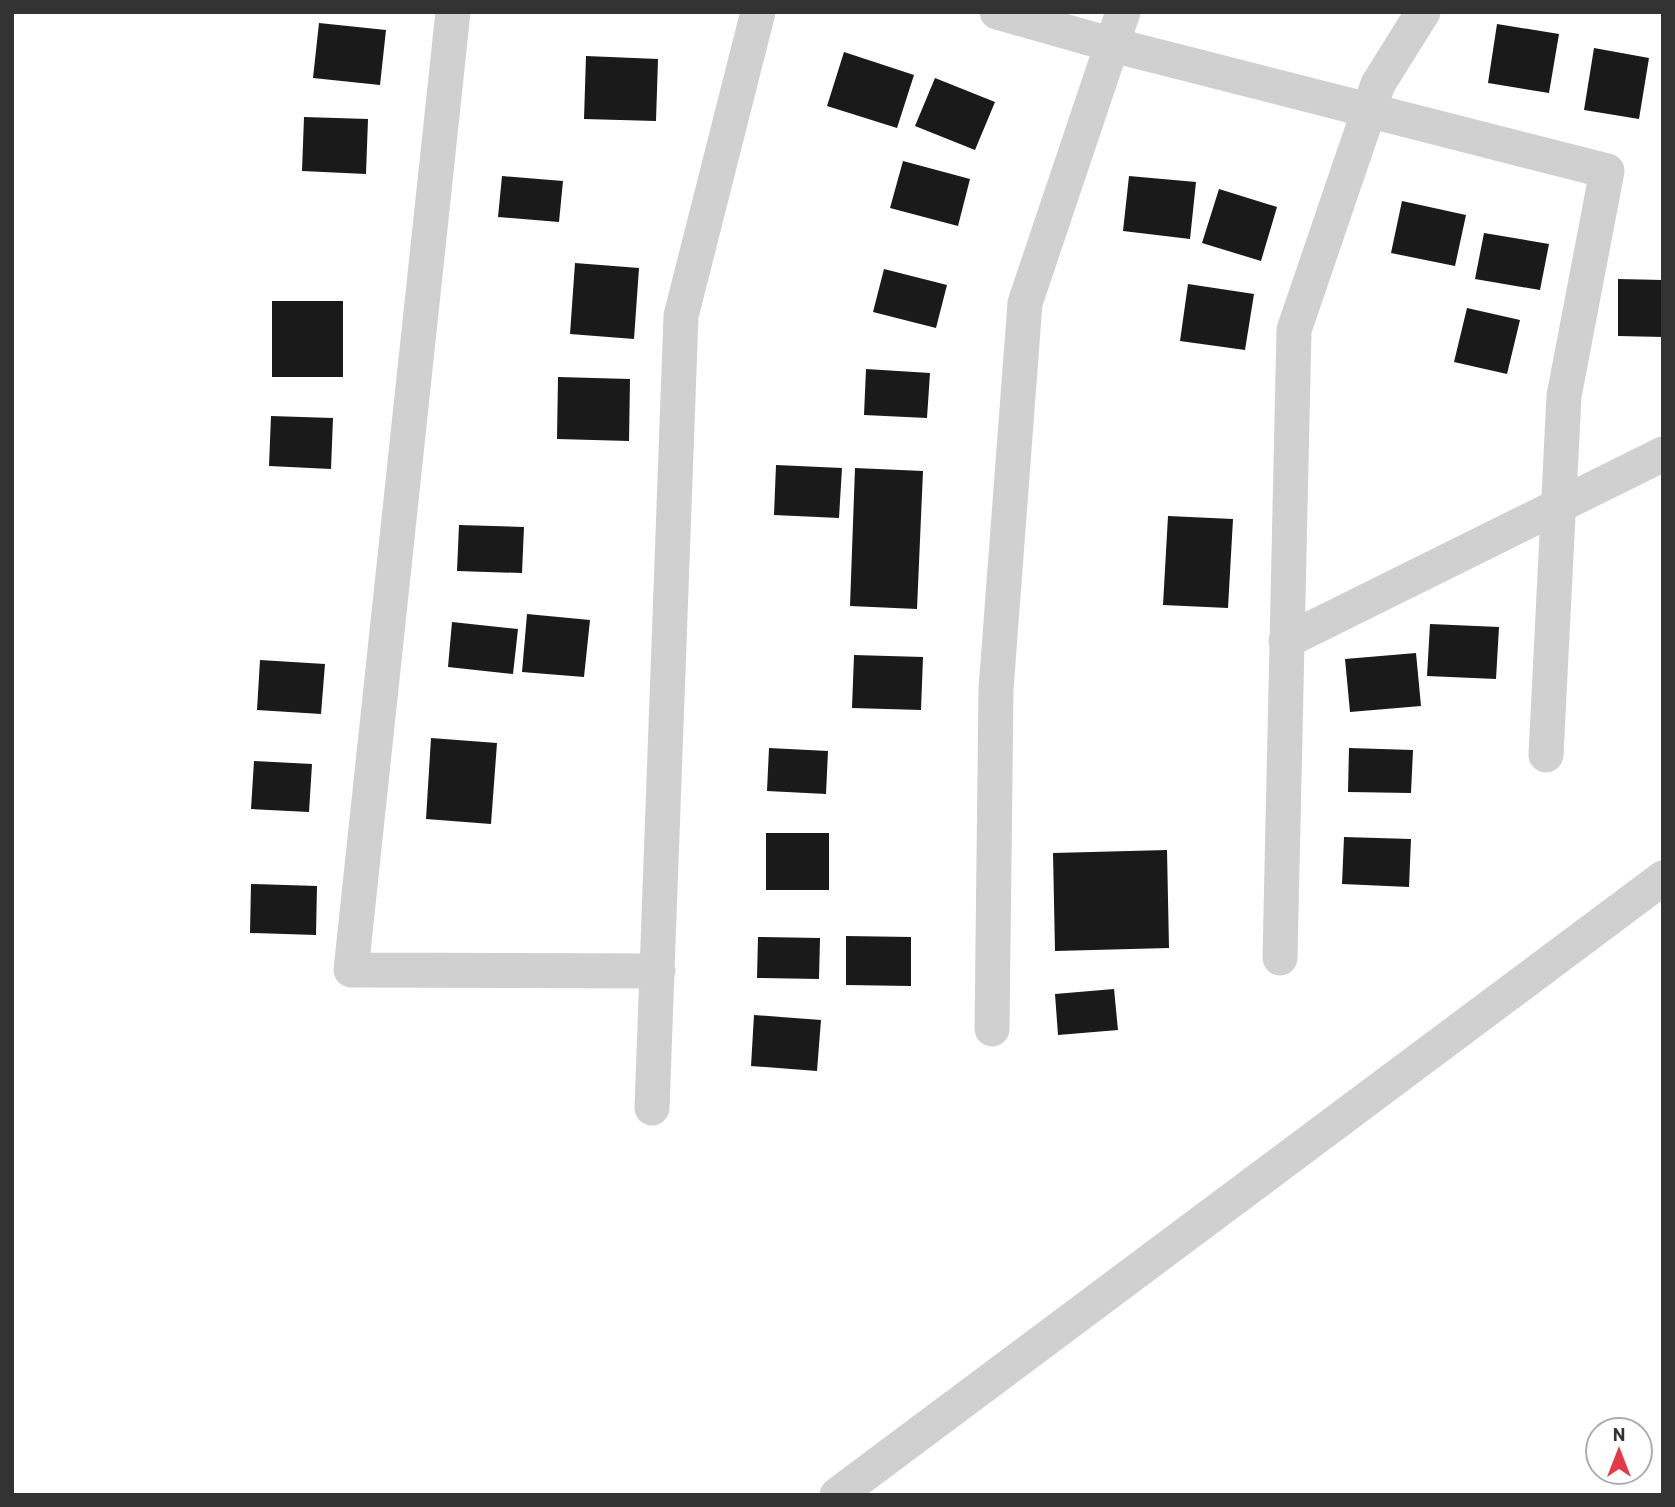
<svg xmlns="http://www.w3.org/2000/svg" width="1675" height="1507" font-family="Barlow,sans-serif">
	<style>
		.building { fill: #1a1a1a }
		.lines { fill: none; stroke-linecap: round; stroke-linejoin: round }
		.minor { stroke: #d0d0d0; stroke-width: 35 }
	</style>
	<rect width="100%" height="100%" fill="#fff"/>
	<path class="building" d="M 319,23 L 386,30 L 380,85 L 313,78 Z
		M 1497,24 L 1559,34 L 1549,93 L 1488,83 Z
		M 1594,48 L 1649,58 L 1639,119 L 1584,110 Z
		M 844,52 L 914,75 L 897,128 L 827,106 Z
		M 586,56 L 658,59 L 656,121 L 584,119 Z
		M 935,78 L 995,102 L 975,150 L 915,126 Z
		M 304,117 L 368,119 L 366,174 L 302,171 Z
		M 903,161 L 970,179 L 958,226 L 890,208 Z
		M 502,176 L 563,181 L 559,222 L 498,217 Z
		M 1129,176 L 1196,182 L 1190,239 L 1123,231 Z
		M 1219,189 L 1277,207 L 1261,261 L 1202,243 Z
		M 1402,201 L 1466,215 L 1455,266 L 1391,253 Z
		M 1484,233 L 1549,244 L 1540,290 L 1475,279 Z
		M 575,263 L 639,268 L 634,339 L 570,334 Z
		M 884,269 L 947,285 L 936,328 L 873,312 Z
		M 1618,279 L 1663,280 L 1663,337 L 1618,336 Z
		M 1188,284 L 1254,294 L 1245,350 L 1180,341 Z
		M 272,301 L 343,301 L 343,377 L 272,377 Z
		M 1467,308 L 1520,320 L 1507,374 L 1454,362 Z
		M 866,369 L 930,373 L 927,418 L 864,415 Z
		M 558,377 L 630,379 L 629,441 L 557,439 Z
		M 271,416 L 333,418 L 331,469 L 269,466 Z
		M 776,465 L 842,468 L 839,518 L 774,515 Z
		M 855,468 L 923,471 L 917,609 L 850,606 Z
		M 1168,516 L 1233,519 L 1228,608 L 1163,605 Z
		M 459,525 L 524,527 L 522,573 L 457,571 Z
		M 527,614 L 590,620 L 584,677 L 522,672 Z
		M 452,622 L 518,629 L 513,674 L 448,667 Z
		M 1430,624 L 1499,627 L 1496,679 L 1427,676 Z
		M 1416,653 L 1421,706 L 1350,712 L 1345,659 Z
		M 854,655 L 923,657 L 921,710 L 852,708 Z
		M 260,660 L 325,664 L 321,714 L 257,710 Z
		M 431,738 L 497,743 L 491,824 L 426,819 Z
		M 769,748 L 828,751 L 826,794 L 767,791 Z
		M 1349,748 L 1413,750 L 1411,793 L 1348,792 Z
		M 254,761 L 312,764 L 309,812 L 251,809 Z
		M 766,833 L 829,833 L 829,890 L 766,890 Z
		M 1344,837 L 1411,839 L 1409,887 L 1342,884 Z
		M 1167,850 L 1169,948 L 1055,951 L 1053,853 Z
		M 251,884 L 317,886 L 316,935 L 250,933 Z
		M 846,936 L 911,937 L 911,986 L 846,985 Z
		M 758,937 L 820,938 L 819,979 L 757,978 Z
		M 1114,989 L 1118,1030 L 1058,1035 L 1055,994 Z
		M 754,1015 L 821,1020 L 817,1071 L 751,1066 Z"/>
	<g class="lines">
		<path class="minor" d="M 453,12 L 351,970 L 658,971
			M 997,12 L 1113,45 L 1607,171 L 1564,396 L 1546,755
			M 1286,641 L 1663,454
			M 1280,958 L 1294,330 L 1378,84 L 1423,12
			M 992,1029 L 996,689 L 1025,303 L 1123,12
			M 652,1108 L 681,316 L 758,12
			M 837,1495 L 1663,878"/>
	</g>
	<rect width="1675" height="1507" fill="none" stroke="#333333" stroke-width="28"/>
	<g transform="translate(1619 1451)"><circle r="33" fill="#ffffff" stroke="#adadad" stroke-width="2"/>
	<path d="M0-5L12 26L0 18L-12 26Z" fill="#e63946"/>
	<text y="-10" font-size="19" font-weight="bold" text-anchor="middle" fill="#333333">N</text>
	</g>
</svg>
